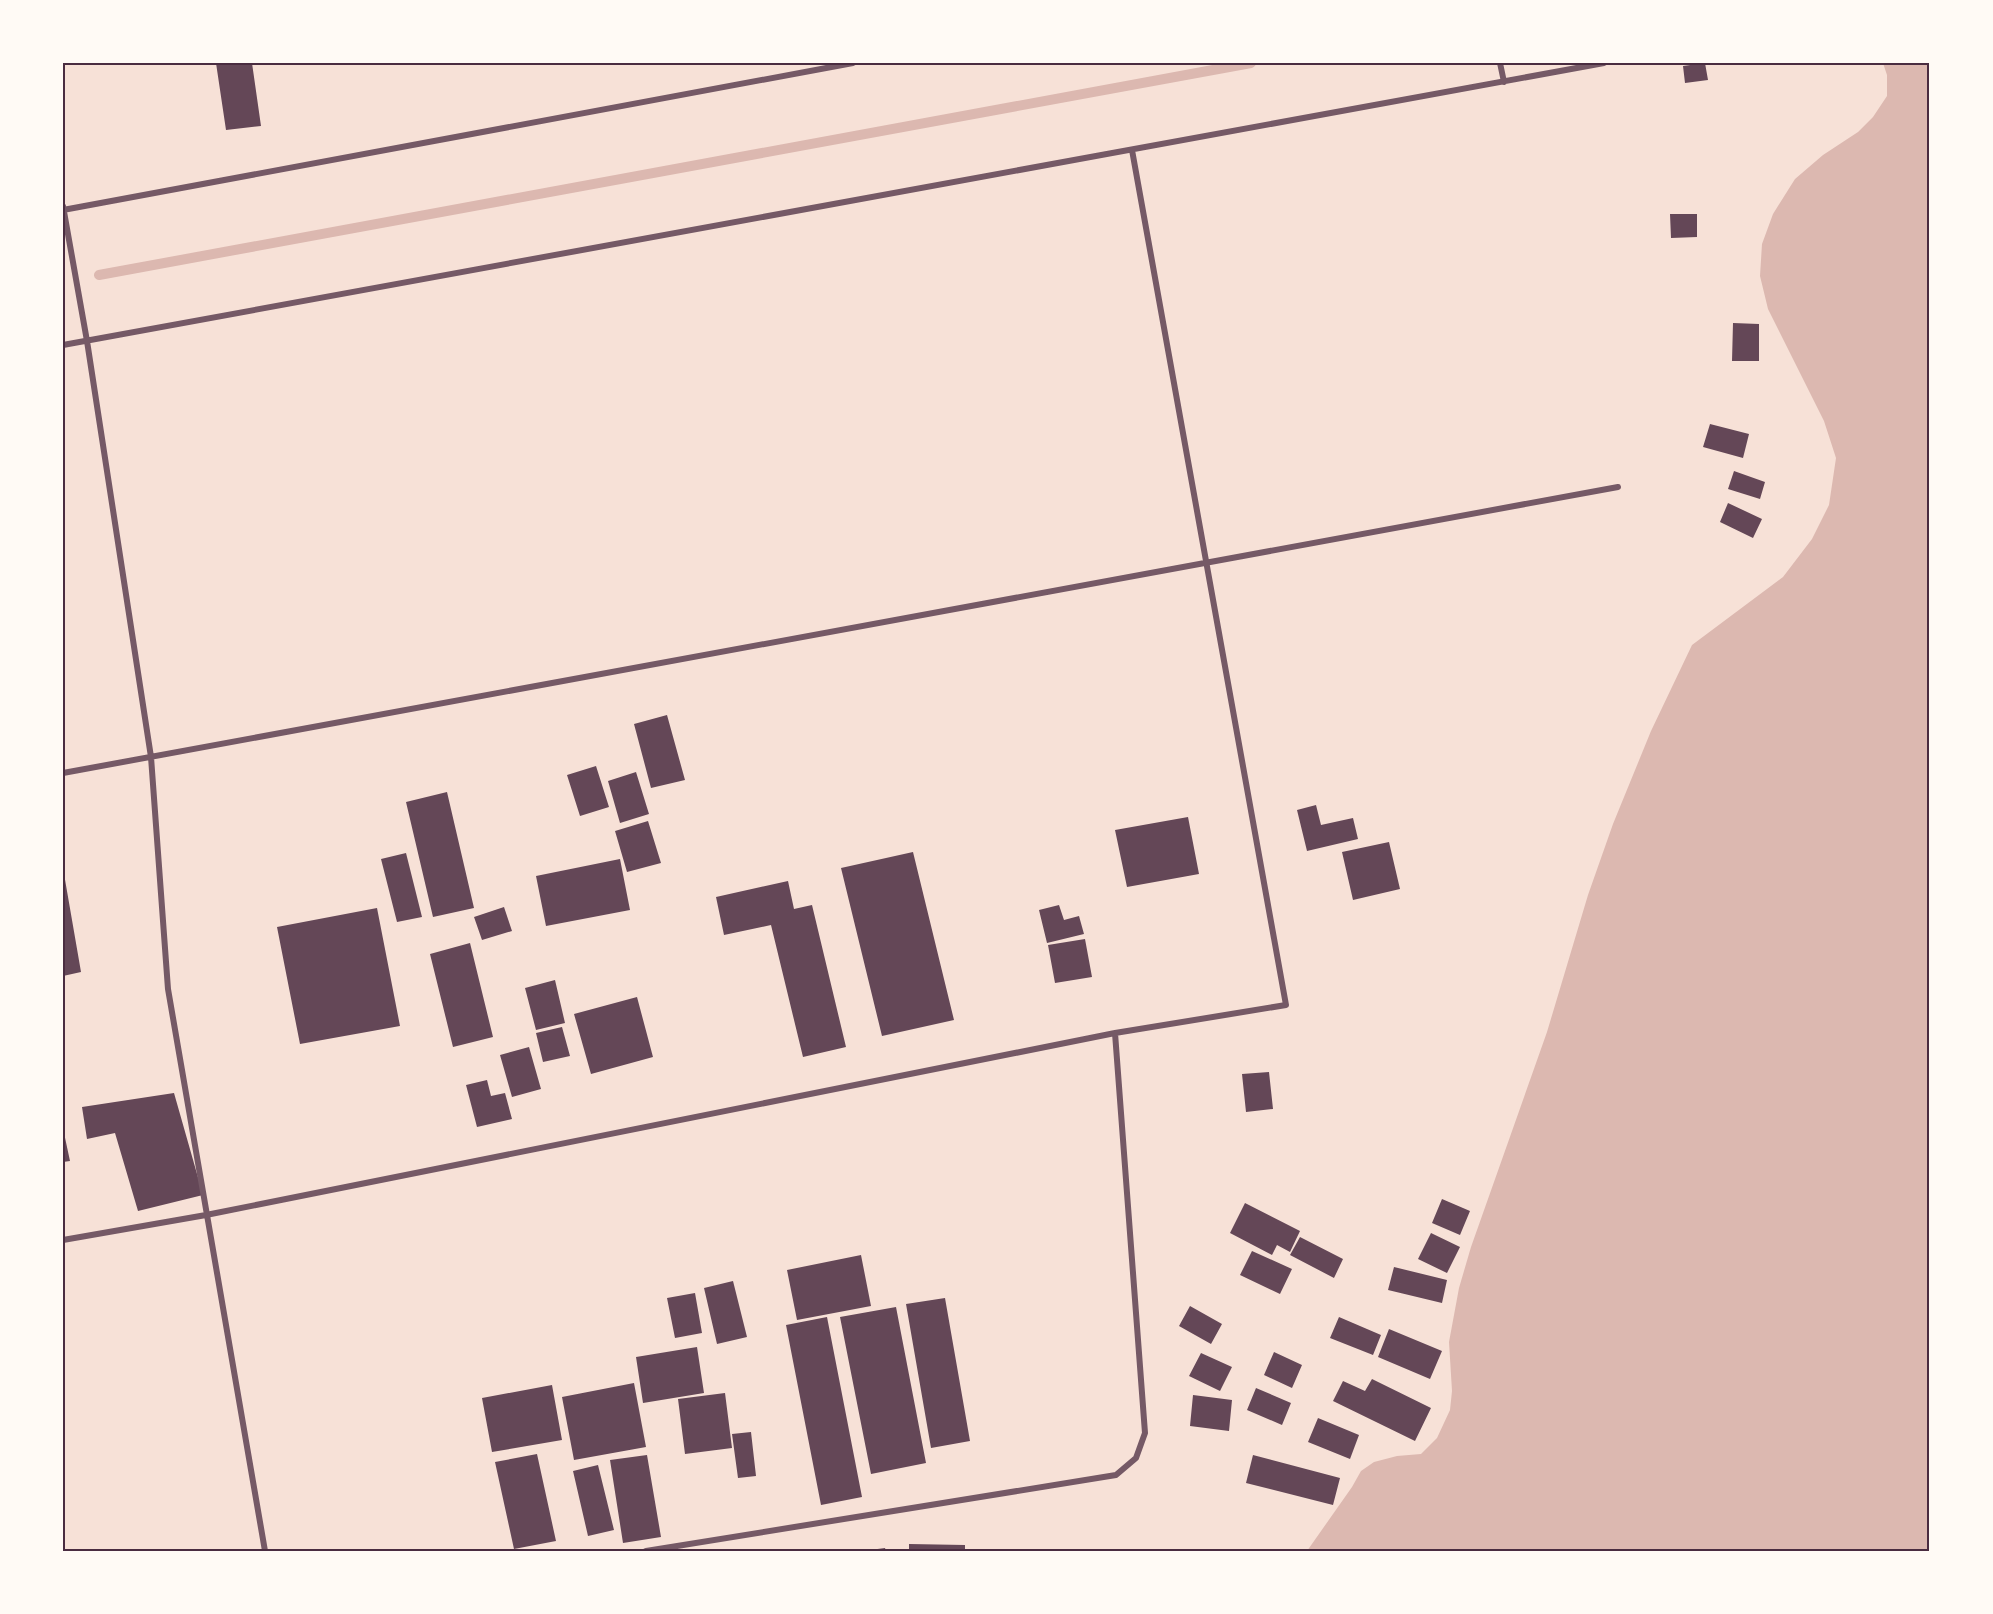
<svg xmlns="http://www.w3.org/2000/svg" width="1993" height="1614" font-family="'Source Sans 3',sans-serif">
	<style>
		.water { fill: #dcb8b0 }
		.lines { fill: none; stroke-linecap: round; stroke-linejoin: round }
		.stream { stroke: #dcb8b0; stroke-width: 10 }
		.building { fill: #644757 }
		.minor { stroke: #755966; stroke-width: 6 }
		.neatline { fill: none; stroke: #4a2c40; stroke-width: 2 }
	</style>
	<rect width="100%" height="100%" fill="#f7e1d7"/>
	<path class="water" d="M 1883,63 L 1930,63 L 1930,1551 L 1307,1551 L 1352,1487 L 1361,1471 L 1374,1462 L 1397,1456 L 1421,1454 L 1437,1438 L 1450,1410 L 1452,1391 L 1449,1342 L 1459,1288 L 1471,1247 L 1547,1032 L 1588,895 L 1613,824 L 1651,731 L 1692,645 L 1783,577 L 1812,539 L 1829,505 L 1836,458 L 1824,421 L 1768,309 L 1760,276 L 1762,244 L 1773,214 L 1795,179 L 1823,155 L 1858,132 L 1873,117 L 1887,96 L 1887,75 Z"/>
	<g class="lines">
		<path class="stream" d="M 99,275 L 1251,63"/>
	</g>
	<path class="building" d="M 216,63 L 252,63 L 261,126 L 226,130 Z
		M 1705,63 L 1708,80 L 1685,83 L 1683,66 Z
		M 1670,214 L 1697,214 L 1697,237 L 1671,238 Z
		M 1733,323 L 1759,324 L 1759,361 L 1732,361 Z
		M 1710,424 L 1749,434 L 1743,458 L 1703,447 Z
		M 1734,471 L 1765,482 L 1760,499 L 1728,489 Z
		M 1728,503 L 1762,519 L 1753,538 L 1720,522 Z
		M 667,715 L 685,780 L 651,788 L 634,724 Z
		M 596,766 L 609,807 L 580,816 L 567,775 Z
		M 636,772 L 649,814 L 620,823 L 608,781 Z
		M 447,792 L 474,908 L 433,917 L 406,802 Z
		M 1316,805 L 1321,825 L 1353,818 L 1358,839 L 1307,851 L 1297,810 Z
		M 1188,817 L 1199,874 L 1127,887 L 1115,830 Z
		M 648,821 L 661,863 L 627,872 L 615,831 Z
		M 1389,842 L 1400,889 L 1353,900 L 1342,852 Z
		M 913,852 L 954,1020 L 882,1036 L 841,868 Z
		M 406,853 L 422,917 L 397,922 L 381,859 Z
		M 620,859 L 630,910 L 546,926 L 536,876 Z
		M 63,868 L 81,972 L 63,976 Z
		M 788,881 L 794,909 L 812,905 L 846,1047 L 803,1057 L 771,925 L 724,935 L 716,897 Z
		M 1059,905 L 1064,920 L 1079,916 L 1084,934 L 1047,943 L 1039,910 Z
		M 504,907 L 512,931 L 482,940 L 474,917 Z
		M 377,908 L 400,1026 L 300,1044 L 277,927 Z
		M 1085,939 L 1092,977 L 1055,983 L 1048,945 Z
		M 470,943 L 493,1037 L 453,1047 L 430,954 Z
		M 555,980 L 565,1023 L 536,1030 L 525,988 Z
		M 637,997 L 653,1057 L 591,1074 L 574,1014 Z
		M 562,1027 L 570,1056 L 543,1062 L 536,1033 Z
		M 529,1047 L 541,1089 L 512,1097 L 500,1055 Z
		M 1269,1072 L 1273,1109 L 1246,1112 L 1242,1074 Z
		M 487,1080 L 491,1096 L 505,1093 L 512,1119 L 477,1127 L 466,1085 Z
		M 174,1093 L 203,1195 L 138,1211 L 115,1133 L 87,1139 L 82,1107 Z
		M 64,1133 L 70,1161 L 63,1162 L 63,1134 Z
		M 1442,1199 L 1470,1211 L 1460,1235 L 1432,1223 Z
		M 1245,1203 L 1300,1231 L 1290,1252 L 1277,1245 L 1272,1255 L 1230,1233 Z
		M 1431,1233 L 1460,1247 L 1447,1273 L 1418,1259 Z
		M 1300,1237 L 1343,1259 L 1334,1278 L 1290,1255 Z
		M 1252,1251 L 1292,1269 L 1280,1294 L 1240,1275 Z
		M 861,1255 L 871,1306 L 797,1320 L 787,1270 Z
		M 1394,1267 L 1447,1280 L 1442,1303 L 1388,1290 Z
		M 733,1281 L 747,1337 L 717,1344 L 704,1288 Z
		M 695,1293 L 702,1333 L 675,1338 L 667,1298 Z
		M 945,1298 L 970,1441 L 931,1448 L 906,1304 Z
		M 1190,1306 L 1222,1324 L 1211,1344 L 1179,1326 Z
		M 896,1307 L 926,1463 L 871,1474 L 840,1317 Z
		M 827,1317 L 862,1497 L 821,1505 L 786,1325 Z
		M 1339,1317 L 1381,1335 L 1373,1355 L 1330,1338 Z
		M 1389,1329 L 1442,1351 L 1430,1379 L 1378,1357 Z
		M 697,1347 L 704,1393 L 643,1403 L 636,1357 Z
		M 1274,1352 L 1302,1365 L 1292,1388 L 1264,1375 Z
		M 1201,1353 L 1232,1367 L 1220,1391 L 1189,1376 Z
		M 1372,1379 L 1431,1408 L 1415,1441 L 1333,1401 L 1343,1381 L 1365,1391 Z
		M 634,1383 L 646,1447 L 574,1460 L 562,1397 Z
		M 552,1385 L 562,1440 L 492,1452 L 482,1398 Z
		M 1256,1388 L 1291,1403 L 1282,1425 L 1247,1410 Z
		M 725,1393 L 732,1448 L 685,1454 L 678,1399 Z
		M 1193,1395 L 1232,1400 L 1229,1431 L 1190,1426 Z
		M 1318,1418 L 1359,1435 L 1350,1459 L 1308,1442 Z
		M 751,1432 L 756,1476 L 738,1478 L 732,1434 Z
		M 537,1454 L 556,1541 L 514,1549 L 495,1462 Z
		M 647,1455 L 661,1537 L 623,1543 L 610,1460 Z
		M 1253,1455 L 1340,1478 L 1333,1505 L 1246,1483 Z
		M 598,1465 L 614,1530 L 588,1536 L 573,1471 Z
		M 909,1544 L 965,1545 L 965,1551 L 909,1551 Z
		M 885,1548 L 886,1551 L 870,1551 L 870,1550 Z"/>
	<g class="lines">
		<path class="minor" d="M 1500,63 L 1504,82
			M 63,206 L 87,341 L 151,757 L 168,989 L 265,1551
			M 63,210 L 853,63
			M 63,345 L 1604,63
			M 63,773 L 1618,487
			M 63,1240 L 206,1215 L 1115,1033 L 1286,1005 L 1132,150
			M 646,1551 L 1116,1475 L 1136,1458 L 1145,1433 L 1115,1033"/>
	</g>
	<rect width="1993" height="1614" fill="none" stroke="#fffaf5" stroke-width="129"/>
	<rect x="64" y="64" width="1864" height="1486" class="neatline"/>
</svg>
